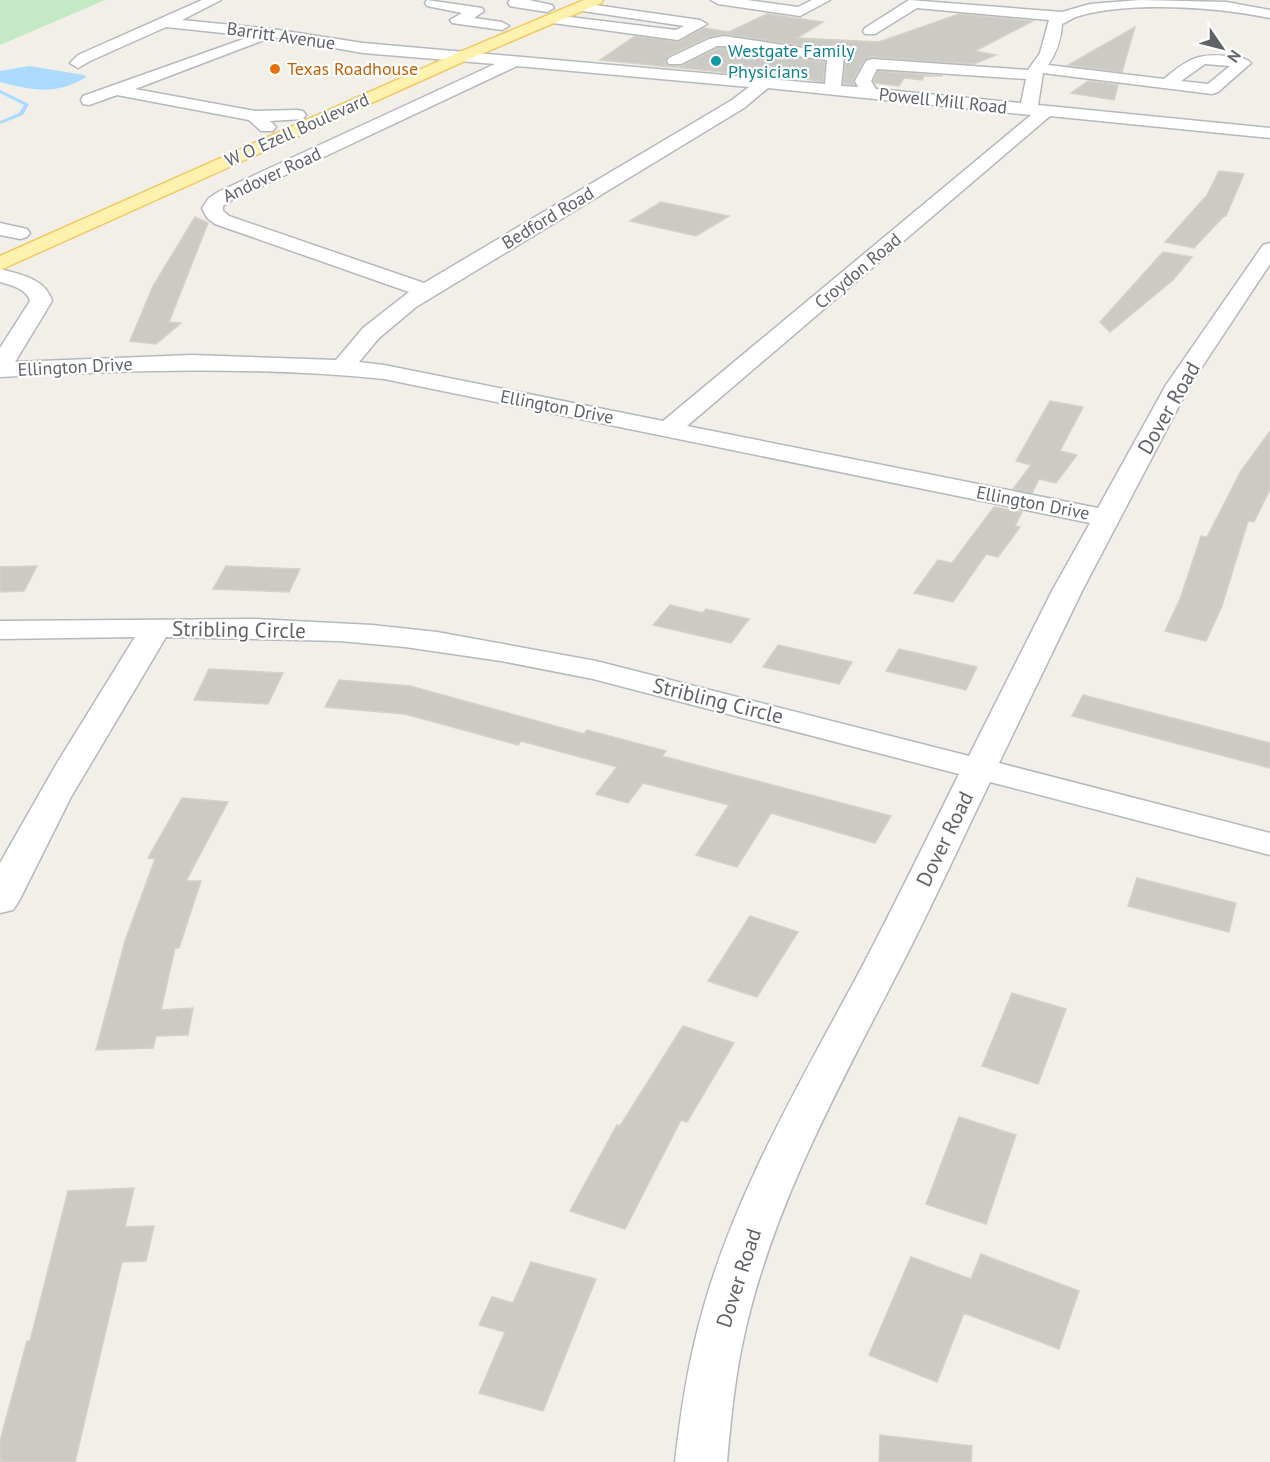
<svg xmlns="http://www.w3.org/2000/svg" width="1270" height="1462" font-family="'PT Sans',sans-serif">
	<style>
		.green { fill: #c5e8c5 }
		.water { fill: #aadaff }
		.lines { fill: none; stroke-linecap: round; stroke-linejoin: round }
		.stream { fill: #aadaff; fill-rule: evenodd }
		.building { fill: #cccac5; stroke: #d6d1c6; stroke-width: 1.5 }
		.minor-casing { stroke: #b5b8bc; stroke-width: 3 }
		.major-casing { stroke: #f2c960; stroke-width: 3 }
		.minor { fill: #fff; fill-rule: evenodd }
		.major { fill: #fff2af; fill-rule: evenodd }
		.culture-dot { fill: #0f9aa8; stroke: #fff; stroke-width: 2 }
		.food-dot { fill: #e8710a; stroke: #fff; stroke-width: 2 }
		.labels { text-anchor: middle; stroke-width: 4.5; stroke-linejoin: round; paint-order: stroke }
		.far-street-label { font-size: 18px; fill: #5f6368; stroke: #fff }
		.far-culture-label { font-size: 18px; fill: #0d838f; stroke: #fff; text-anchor: start }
		.far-food-label { font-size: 18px; fill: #c56008; stroke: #fff; text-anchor: start }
		.street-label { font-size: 21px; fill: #5f6368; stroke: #fff }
	</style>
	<rect width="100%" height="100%" fill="#f1efe8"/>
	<path class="green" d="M 0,0 L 105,0 L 0,45 Z"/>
	<path class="water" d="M 29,66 L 84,75 L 86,77 C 56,96 31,90 0,82 L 0,71 Z"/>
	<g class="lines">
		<path class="stream" d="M 0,90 L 29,104 L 23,115 L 0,124 L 0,121 L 19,113 L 24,105 L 0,93 Z"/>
	</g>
	<path class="building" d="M 767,14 L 823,22 L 797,38 L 879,42 L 959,14 L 1033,21 L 975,51 L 996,55 L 974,64 L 871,57 L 864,60 L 853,80 L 854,85 L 843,84 L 846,57 L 842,52 L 724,34 L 708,37 L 668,56 L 665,62 L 669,66 L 681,66 L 718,48 L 724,48 L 825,62 L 823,82 L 753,69 L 742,74 L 600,60 L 635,36 L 678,42 L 704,28 L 729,32 Z
		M 1135,27 L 1122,72 L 1068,65 Z
		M 878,71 L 943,76 L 924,76 L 922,80 L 904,78 L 899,86 L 875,83 L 874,81 Z
		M 1088,81 L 1118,85 L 1114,100 L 1071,93 Z
		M 1219,171 L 1244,174 L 1226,216 L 1224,216 L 1194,248 L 1165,242 L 1207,195 Z
		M 661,202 L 729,216 L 696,236 L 630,221 Z
		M 195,217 L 208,223 L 169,322 L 181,323 L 156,344 L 130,341 L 153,286 Z
		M 1163,252 L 1192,257 L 1173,280 L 1110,332 L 1100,322 Z
		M 1050,401 L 1083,407 L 1060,451 L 1077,455 L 1056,483 L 1039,479 L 1032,493 L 1013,489 L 1031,465 L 1016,461 Z
		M 1270,431 L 1270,489 L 1254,522 L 1248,521 L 1222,606 L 1206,641 L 1165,631 L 1180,599 L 1201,536 L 1207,537 L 1241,471 Z
		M 994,507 L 1022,512 L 1015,526 L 1020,527 L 998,557 L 986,554 L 953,602 L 914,593 L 938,560 L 952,563 Z
		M 37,566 L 24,591 L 0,592 L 0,567 Z
		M 226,566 L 300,569 L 289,592 L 213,589 Z
		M 670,605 L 703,613 L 706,609 L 749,619 L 731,643 L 653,625 Z
		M 778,645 L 852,662 L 839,684 L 763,667 Z
		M 899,649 L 977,667 L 966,690 L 886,671 Z
		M 209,669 L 283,673 L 268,704 L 194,700 Z
		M 339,680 L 410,686 L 584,734 L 587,730 L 666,751 L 662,756 L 891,816 L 875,843 L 771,813 L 737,867 L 696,855 L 729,805 L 643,783 L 628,803 L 596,794 L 617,767 L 521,741 L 518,745 L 405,714 L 325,707 Z
		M 1083,695 L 1270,743 L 1270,768 L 1072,716 Z
		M 182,798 L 228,802 L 186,881 L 201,881 L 179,948 L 175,948 L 161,1010 L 193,1008 L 188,1035 L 156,1036 L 153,1048 L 96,1050 L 125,941 L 155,859 L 148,858 Z
		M 1137,878 L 1236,903 L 1229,932 L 1128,906 Z
		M 750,916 L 798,932 L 757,997 L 708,981 Z
		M 1012,993 L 1066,1009 L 1038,1084 L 982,1066 Z
		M 683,1026 L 734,1043 L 687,1122 L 681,1120 L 625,1229 L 570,1211 L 617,1125 L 620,1126 Z
		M 959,1117 L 1016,1135 L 986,1224 L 926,1204 Z
		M 134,1188 L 125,1227 L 154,1226 L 146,1261 L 122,1262 L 75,1462 L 0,1462 L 0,1441 L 27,1341 L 30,1341 L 68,1191 Z
		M 981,1254 L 1079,1291 L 1059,1349 L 964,1313 L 937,1382 L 869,1355 L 911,1257 L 971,1279 Z
		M 531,1262 L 596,1279 L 543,1411 L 479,1393 L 505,1332 L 479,1325 L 492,1297 L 513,1303 Z
		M 880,1435 L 972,1446 L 971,1462 L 879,1462 Z"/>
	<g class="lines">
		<g class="minor-casing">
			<path id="minor" d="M 202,0 L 221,0 L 182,20 L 272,29 L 363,43 L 825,84 L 827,60 L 724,46 L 717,46 L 681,64 L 669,64 L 667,61 L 669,58 L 709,39 L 724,36 L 842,54 L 844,57 L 841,86 L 858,87 L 855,81 L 866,61 L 872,59 L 1028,70 L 1040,53 L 1049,20 L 917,8 L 875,34 L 865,34 L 863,31 L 865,28 L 909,0 L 1062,12 L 1090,4 L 1140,0 L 1226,2 L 1270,10 L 1270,18 C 1217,7 1131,1 1079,16 C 1073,17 1068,22 1062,24 C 1061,40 1057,52 1048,65 L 1164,79 C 1189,58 1200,52 1234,57 C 1241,58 1246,58 1251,63 L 1218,92 L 1212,94 L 1043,73 L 1038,105 L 1270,128 L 1270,138 L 1050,116 L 687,426 L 1098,508 L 1166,385 L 1263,245 L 1270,243 L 1270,264 L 1190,385 L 1082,591 L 999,763 L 1270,833 L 1270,855 L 990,782 C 960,844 932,906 901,966 C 841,1083 774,1203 745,1332 C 735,1375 731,1418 727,1462 L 675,1462 C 680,1418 686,1375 697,1332 C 729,1201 800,1083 863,965 C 896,902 927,838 959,774 L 593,679 L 501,661 L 405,647 L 340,641 L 166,637 L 71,797 L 19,901 L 13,910 L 0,913 L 0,863 L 57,763 L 135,637 L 0,639 L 0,621 L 255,619 L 372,625 L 437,632 L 596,661 L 969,756 L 1052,591 L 1090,523 L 384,379 C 256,366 128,370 0,377 L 0,348 L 30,301 C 27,289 11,285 0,282 L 0,269 C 20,274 46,279 52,301 L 15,362 L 192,355 L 336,360 L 363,328 L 409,292 L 215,224 L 207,218 L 202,208 L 209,198 L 218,192 L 495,64 L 363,53 L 272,37 L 135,89 L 255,111 L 297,110 L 303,111 L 306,115 L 303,119 L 270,121 L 276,127 L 273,131 L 261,131 L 249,120 L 117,95 L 89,105 L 83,104 L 81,100 L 83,96 L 252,36 L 166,27 L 90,61 L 78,68 L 70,63 L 78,55 ZM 1205,64 L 1230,66 L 1208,84 L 1181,81 ZM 517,66 L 749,87 L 732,100 L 424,283 L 229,216 L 223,211 L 223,206 L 232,200 ZM 877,69 L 1026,79 L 1021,103 L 876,89 L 871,81 ZM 768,88 L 1031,115 L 663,421 L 384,365 L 359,362 L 379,338 L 416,307 L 744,108 Z
				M 427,0 L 482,8 L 484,11 L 474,18 L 502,22 L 509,26 L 502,30 L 452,23 L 450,20 L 462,13 L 427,6 L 425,3 Z
				M 510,0 L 529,0 L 552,5 L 554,8 L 547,12 L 515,7 L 510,6 L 508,3 Z
				M 711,0 L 747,0 L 798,7 L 812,0 L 830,0 L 800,16 L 718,4 Z
				M 581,3 L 700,20 L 707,24 L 678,40 L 553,23 L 546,19 L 553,15 L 676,30 L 684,26 L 576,10 L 574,7 L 576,4 Z
				M 0,223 L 27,229 L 30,233 L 27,237 L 20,239 L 0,235 Z"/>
		</g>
		<g class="major-casing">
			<path id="major" d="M 584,0 L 603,0 L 601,3 L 467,60 L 0,270 L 0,256 L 455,54 Z"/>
		</g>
		<use href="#minor" class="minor"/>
		<use href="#major" class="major"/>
	</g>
	<circle class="culture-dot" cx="716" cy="61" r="6"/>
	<circle class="food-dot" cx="275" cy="69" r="6"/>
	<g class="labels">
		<g class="far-street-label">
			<text transform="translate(281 36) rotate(8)" y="6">Barritt Avenue</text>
			<text transform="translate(943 101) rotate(6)" y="6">Powell Mill Road</text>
			<text transform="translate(297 130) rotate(-24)" y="6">W O Ezell Boulevard</text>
			<text transform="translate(272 175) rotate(-25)" y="6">Andover Road</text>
			<text transform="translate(548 218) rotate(-31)" y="6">Bedford Road</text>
			<text transform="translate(858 271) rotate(-40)" y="6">Croydon Road</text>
			<text transform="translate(75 367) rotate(-3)" y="6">Ellington Drive</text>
			<text transform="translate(557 407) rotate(11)" y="6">Ellington Drive</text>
			<text transform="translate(1033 503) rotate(11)" y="6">Ellington Drive</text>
		</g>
		<g class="far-culture-label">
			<text x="728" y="57">Westgate Family<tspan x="728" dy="21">Physicians</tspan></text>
		</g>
		<g class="far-food-label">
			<text x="287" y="75">Texas Roadhouse</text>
		</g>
		<g class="street-label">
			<text transform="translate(1169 408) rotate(-60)" y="7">Dover Road</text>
			<text transform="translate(239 630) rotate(1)" y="7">Stribling Circle</text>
			<text transform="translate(718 701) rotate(14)" y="7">Stribling Circle</text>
			<text transform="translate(945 839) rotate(-64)" y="7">Dover Road</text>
			<text transform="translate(739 1278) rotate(-72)" y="7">Dover Road</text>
		</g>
	</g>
	<g transform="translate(1222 48) rotate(125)" stroke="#ffffff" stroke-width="4.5" paint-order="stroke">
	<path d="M0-4.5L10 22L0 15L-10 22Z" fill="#5f6368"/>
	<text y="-9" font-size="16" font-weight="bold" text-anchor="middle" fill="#5f6368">N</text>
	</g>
</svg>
